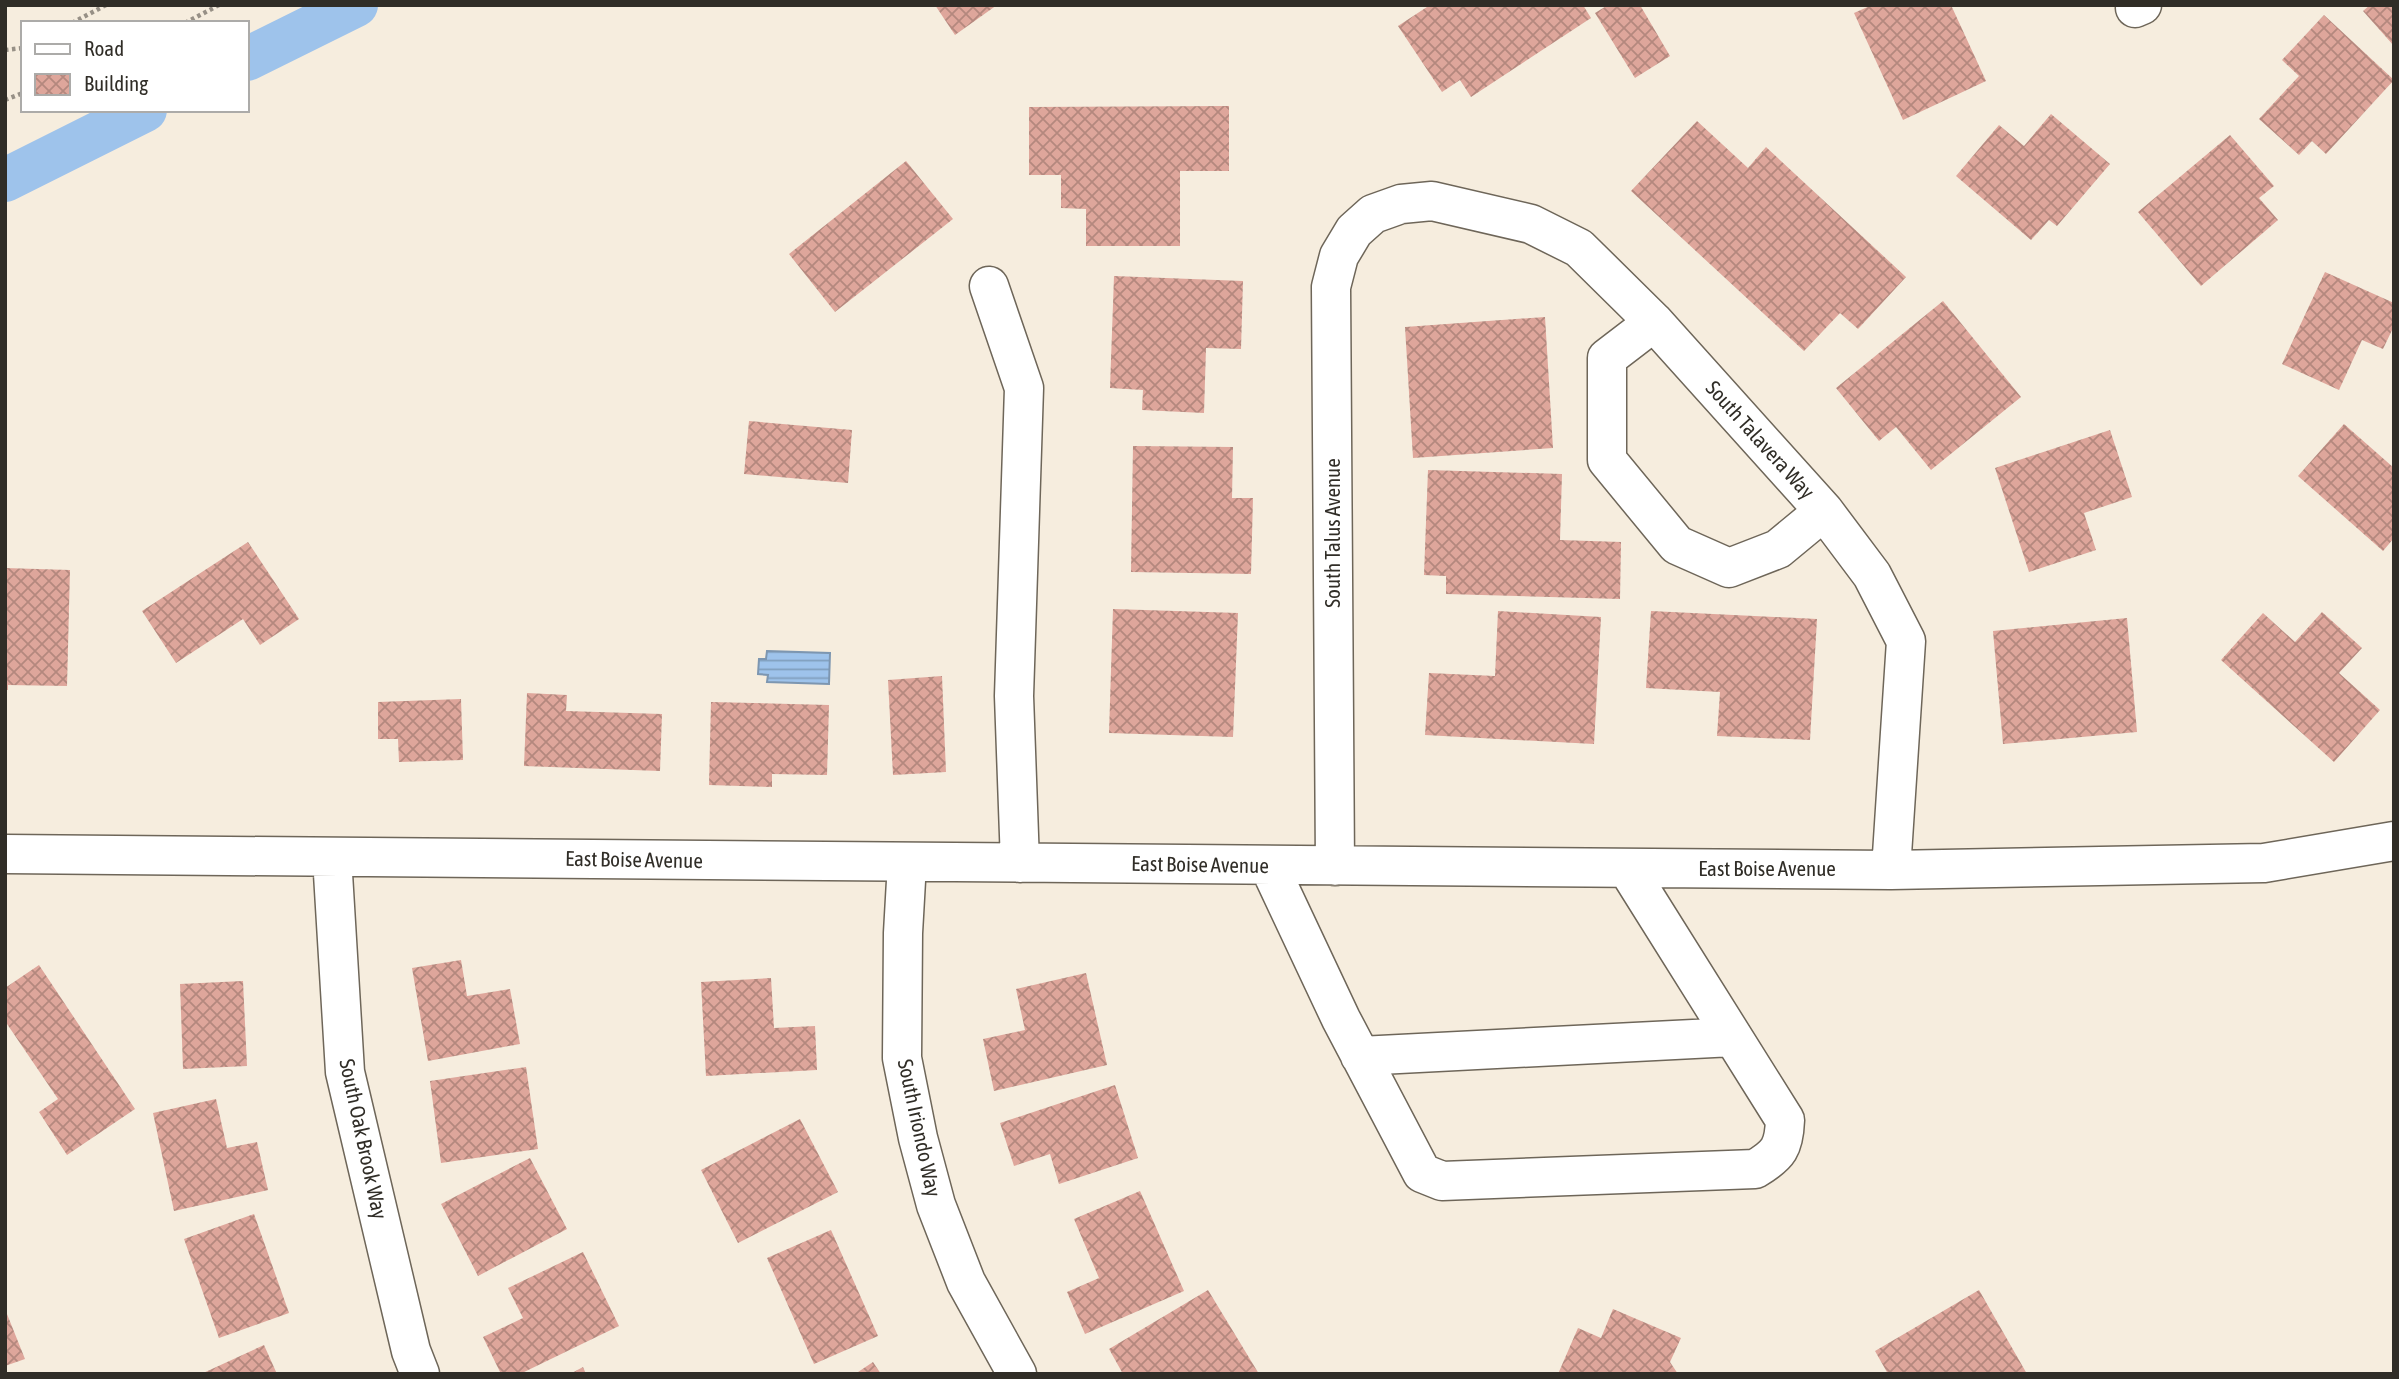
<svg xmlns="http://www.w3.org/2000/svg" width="2399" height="1379" font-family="'Asap Condensed',sans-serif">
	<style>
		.water { fill: url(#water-rules); stroke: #7d96b0; stroke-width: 2 }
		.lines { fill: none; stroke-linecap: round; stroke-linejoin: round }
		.canal { stroke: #9ec3eb; stroke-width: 44 }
		.building { fill: url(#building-cross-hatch) }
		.minor-casing { stroke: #6e6659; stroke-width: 41 }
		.path { stroke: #979086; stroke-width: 4.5; stroke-dasharray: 3.5 3.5; stroke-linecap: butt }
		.minor { stroke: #fff; stroke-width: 38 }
		.labels { text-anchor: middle; stroke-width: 5; stroke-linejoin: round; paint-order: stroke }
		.street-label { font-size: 21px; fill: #302d27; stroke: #fff }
	</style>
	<defs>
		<pattern id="water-rules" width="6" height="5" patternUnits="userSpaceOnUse" patternTransform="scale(1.75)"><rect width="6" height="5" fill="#9ec3eb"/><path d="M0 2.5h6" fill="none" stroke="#819fbe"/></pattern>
		<pattern id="building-cross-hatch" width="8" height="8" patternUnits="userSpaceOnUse" patternTransform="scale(1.75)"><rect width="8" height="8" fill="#dea69b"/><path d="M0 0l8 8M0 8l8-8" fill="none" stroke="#b4887e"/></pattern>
	</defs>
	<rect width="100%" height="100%" fill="#f6edde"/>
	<path class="water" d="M 767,651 L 830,653 L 829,684 L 767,682 L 768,675 L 758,674 L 759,659 L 766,659 Z"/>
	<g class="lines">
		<path class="canal" d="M 247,59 L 356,5
			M 5,180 L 145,110"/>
	</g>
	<path class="building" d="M 935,5 L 997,5 L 955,35 Z
		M 1430,5 L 1583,5 L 1591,18 L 1471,97 L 1460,80 L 1442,92 L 1398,26 Z
		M 1608,5 L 1640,5 L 1670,56 L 1635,78 L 1595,13 Z
		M 1872,5 L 1951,5 L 1986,81 L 1903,120 L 1854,13 Z
		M 2370,5 L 2394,5 L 2394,46 L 2363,11 Z
		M 2324,15 L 2394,80 L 2326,154 L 2312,141 L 2299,155 L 2259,119 L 2299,76 L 2282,60 Z
		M 1229,106 L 1229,171 L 1180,171 L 1180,246 L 1086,246 L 1086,209 L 1061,208 L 1061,175 L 1029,175 L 1029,107 Z
		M 2051,114 L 2110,164 L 2057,226 L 2049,220 L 2031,240 L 1956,176 L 1999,125 L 2024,146 Z
		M 1697,121 L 1748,168 L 1766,147 L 1906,277 L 1858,329 L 1840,313 L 1804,351 L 1631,191 Z
		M 2230,135 L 2274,186 L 2259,198 L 2278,220 L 2201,286 L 2138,212 Z
		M 906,161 L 953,219 L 835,312 L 789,254 Z
		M 2325,272 L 2394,303 L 2394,326 L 2383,349 L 2362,340 L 2339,390 L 2282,364 Z
		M 1114,276 L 1243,281 L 1241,349 L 1206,348 L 1204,413 L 1142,410 L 1143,390 L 1110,388 Z
		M 1943,301 L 2021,397 L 1931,470 L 1896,427 L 1879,441 L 1836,388 Z
		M 1545,317 L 1553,448 L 1413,458 L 1405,327 Z
		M 749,421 L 852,430 L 848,483 L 744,474 Z
		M 2344,424 L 2394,468 L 2394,538 L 2383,551 L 2298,476 Z
		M 2110,430 L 2132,497 L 2084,513 L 2096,550 L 2029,572 L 1995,468 Z
		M 1133,446 L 1233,447 L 1232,498 L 1253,498 L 1251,574 L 1131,572 Z
		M 1428,470 L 1562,474 L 1560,540 L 1621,542 L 1620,599 L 1446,594 L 1446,576 L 1424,575 Z
		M 248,542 L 299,619 L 260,645 L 243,619 L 176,663 L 142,611 Z
		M 5,568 L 70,570 L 67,686 L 8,685 L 8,690 L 5,690 Z
		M 1113,609 L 1238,613 L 1233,737 L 1109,733 Z
		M 1498,611 L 1601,617 L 1594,744 L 1425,735 L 1429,673 L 1495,676 Z
		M 1651,611 L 1817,619 L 1810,740 L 1717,736 L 1720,692 L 1646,688 Z
		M 2322,612 L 2362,648 L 2339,673 L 2380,710 L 2334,762 L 2221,660 L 2263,613 L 2295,642 Z
		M 2127,618 L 2137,732 L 2003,744 L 1993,631 Z
		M 942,676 L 946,772 L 893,775 L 888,680 Z
		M 527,693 L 567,695 L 566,711 L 662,714 L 660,771 L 524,766 Z
		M 461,699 L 463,760 L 399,762 L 398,739 L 378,739 L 378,702 Z
		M 711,702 L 829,705 L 827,775 L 772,774 L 772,787 L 709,785 Z
		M 461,960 L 467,996 L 510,989 L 520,1044 L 428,1061 L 412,968 Z
		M 39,965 L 135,1109 L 67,1155 L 39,1112 L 58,1099 L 5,1021 L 5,988 Z
		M 1086,973 L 1107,1065 L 994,1091 L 983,1039 L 1025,1030 L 1016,989 Z
		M 771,978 L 774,1028 L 815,1026 L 817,1070 L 706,1076 L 701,982 Z
		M 243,981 L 247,1066 L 183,1069 L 180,984 Z
		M 526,1067 L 538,1149 L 441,1163 L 430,1081 Z
		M 1115,1085 L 1138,1158 L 1059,1184 L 1050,1154 L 1014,1166 L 1000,1123 Z
		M 216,1099 L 227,1148 L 257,1142 L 268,1190 L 174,1211 L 153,1113 Z
		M 800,1119 L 838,1192 L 738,1243 L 701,1170 Z
		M 530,1158 L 567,1229 L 478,1276 L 441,1204 Z
		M 1140,1191 L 1184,1291 L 1085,1334 L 1067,1292 L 1099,1278 L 1074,1219 Z
		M 254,1214 L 289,1313 L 219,1338 L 184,1239 Z
		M 831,1230 L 878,1336 L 814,1364 L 767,1258 Z
		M 583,1252 L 619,1326 L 520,1374 L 501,1374 L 483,1337 L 523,1318 L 508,1288 Z
		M 1208,1290 L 1259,1374 L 1123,1374 L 1109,1349 Z
		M 1979,1290 L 2027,1374 L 1888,1374 L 1875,1351 Z
		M 5,1309 L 25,1359 L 5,1366 Z
		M 1613,1309 L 1681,1338 L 1670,1362 L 1678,1374 L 1558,1374 L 1578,1328 L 1601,1338 Z
		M 264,1345 L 277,1374 L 201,1374 Z
		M 873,1362 L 881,1374 L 855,1374 Z
		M 583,1367 L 586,1374 L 570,1374 Z"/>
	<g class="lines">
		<g class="minor-casing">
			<path id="minor" d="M 2135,8 L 2142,5
				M 989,286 L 1024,388 L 1014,696 L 1020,863
				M 1654,322 L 1607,358 L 1607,460 L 1677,545 L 1729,568 L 1778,549 L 1824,511
				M 5,854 L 1891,870 L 2264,863 L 2394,841
				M 332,857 L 345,1072 L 411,1351 L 420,1374
				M 907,863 L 903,933 L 902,1058 L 918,1138 L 936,1205 L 966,1282 L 1017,1374
				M 1269,866 L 1341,1019 L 1422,1173 L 1442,1181 L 1755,1169 C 1779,1155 1784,1147 1785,1120 L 1627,868
				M 1335,866 L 1331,287 L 1339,256 L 1354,231 L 1373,214 L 1401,204 L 1432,201 L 1531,224 L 1579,248 L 1654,322 L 1824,511 L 1872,575 L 1906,641 L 1891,870
				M 1360,1056 L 1733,1037"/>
		</g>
		<path class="path" d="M 72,23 L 106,5
			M 185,23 L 219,5
			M 5,50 L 23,48
			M 5,100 L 23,93"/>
		<use href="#minor" class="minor"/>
	</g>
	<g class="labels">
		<g class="street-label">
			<text transform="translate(1760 440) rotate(48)" y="7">South Talavera Way</text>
			<text transform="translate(1333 533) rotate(-90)" y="7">South Talus Avenue</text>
			<text transform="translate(634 860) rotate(1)" y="7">East Boise Avenue</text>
			<text transform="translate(1200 865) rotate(1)" y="7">East Boise Avenue</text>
			<text x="1767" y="876">East Boise Avenue</text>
			<text transform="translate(919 1128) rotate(78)" y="7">South Iriondo Way</text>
			<text transform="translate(363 1139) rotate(78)" y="7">South Oak Brook Way</text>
		</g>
	</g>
	<rect width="2399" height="1379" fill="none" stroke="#302d27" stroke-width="14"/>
	<rect x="21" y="21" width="228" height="91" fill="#ffffff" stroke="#acaba9" stroke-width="2"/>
	<rect x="35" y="44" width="35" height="10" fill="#ffffff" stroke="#acaba9" stroke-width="2"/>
	<text x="84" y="56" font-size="21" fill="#302d27">Road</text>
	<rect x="35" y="74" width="35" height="21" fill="url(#building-cross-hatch)" stroke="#acaba9" stroke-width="2"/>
	<text x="84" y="91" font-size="21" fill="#302d27">Building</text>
</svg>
